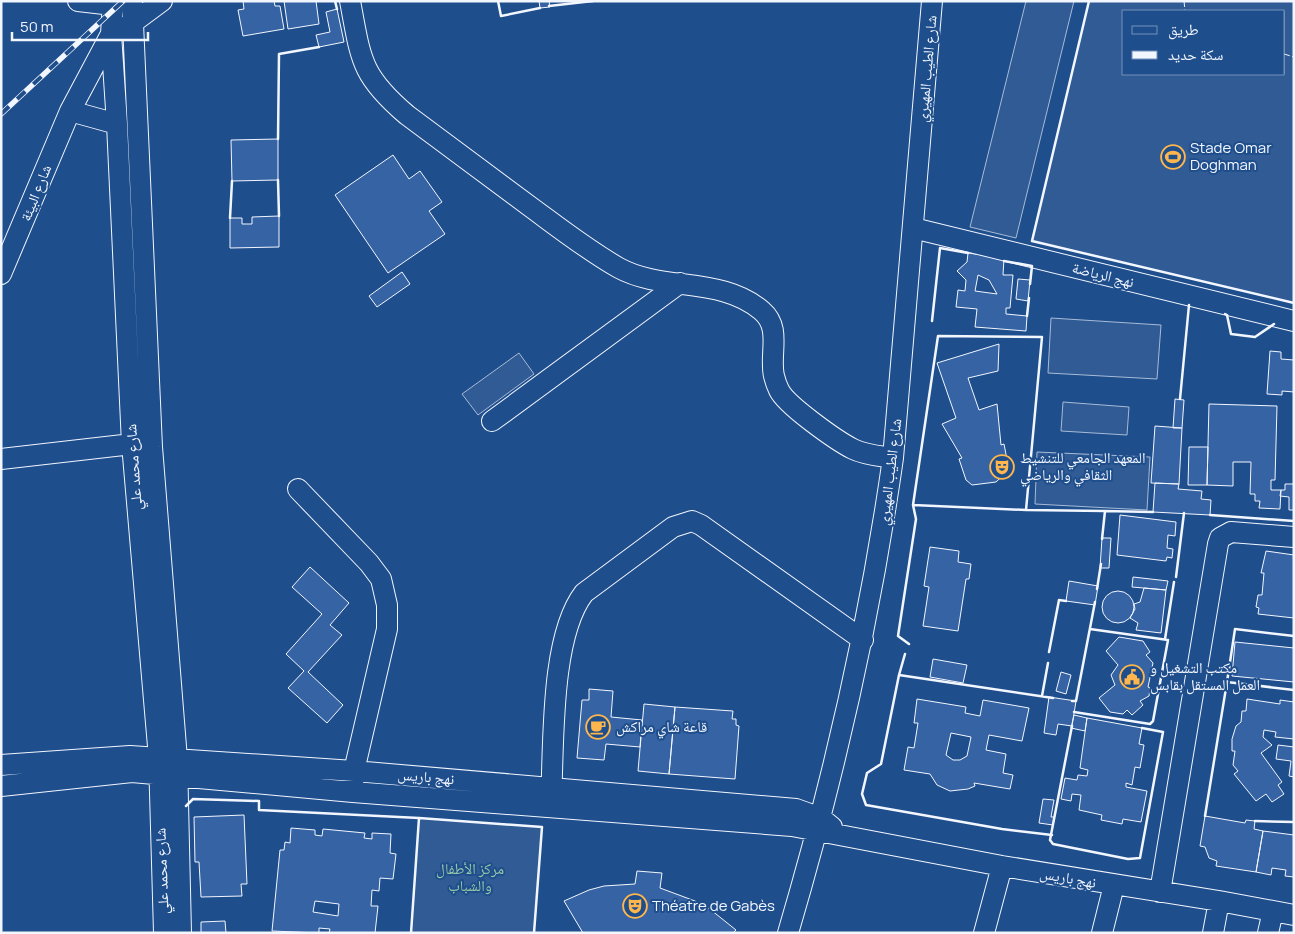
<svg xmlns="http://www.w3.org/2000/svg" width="1295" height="934" font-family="Manrope,'Noto Naskh Arabic',sans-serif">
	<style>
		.built { fill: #305b95; stroke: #a8bbd7; fill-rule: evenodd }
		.building { fill: #3563a3; stroke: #f2f6ff; fill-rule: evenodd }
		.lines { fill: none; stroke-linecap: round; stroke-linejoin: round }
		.minor-casing { stroke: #f2f6ff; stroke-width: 22 }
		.minor { stroke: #1f4e8c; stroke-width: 20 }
		.rail-casing { stroke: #f2f6ff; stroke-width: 5.5 }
		.rail { stroke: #1f4e8c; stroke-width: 4; stroke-dasharray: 11; stroke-linecap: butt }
		.fence { stroke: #f2f6ff; stroke-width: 1; stroke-dasharray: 6 2.5; stroke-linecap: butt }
		.wall { stroke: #f2f6ff; stroke-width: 2.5 }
		.labels { text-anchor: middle; stroke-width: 4; stroke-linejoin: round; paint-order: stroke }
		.street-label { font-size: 15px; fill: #f2f6ff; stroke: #1f4e8c }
		.poi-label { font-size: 15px; fill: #f2f6ff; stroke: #1f4e8c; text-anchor: start }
		.park-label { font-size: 15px; fill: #97c8a6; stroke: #1f4e8c }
	</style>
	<rect width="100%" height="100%" fill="#1f4e8c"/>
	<path class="built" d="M 1026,1 L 1074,1 L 1016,238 L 970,227 Z
		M 1089,1 L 1294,1 L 1294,303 L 1032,241 ZM 1124,11 L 1284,11 L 1284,74 L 1124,74 Z
		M 1051,318 L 1161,325 L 1157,379 L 1048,373 Z
		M 519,353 L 534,374 L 478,415 L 462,394 Z
		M 1063,402 L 1129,407 L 1127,435 L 1061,431 Z
		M 1037,452 L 1150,457 L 1147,510 L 1035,504 Z
		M 419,818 L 542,827 L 534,933 L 411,933 Z"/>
	<path class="building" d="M 243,1 L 274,1 L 275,6 L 280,6 L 284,29 L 243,36 L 238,10 L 244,9 Z
		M 284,1 L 316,1 L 319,24 L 288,29 Z
		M 539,1 L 549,1 L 550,7 L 540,8 Z
		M 337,9 L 344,42 L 319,47 L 316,35 L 330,32 L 326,12 Z
		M 278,139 L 278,180 L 232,181 L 231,140 Z
		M 393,155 L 409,179 L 420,171 L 442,202 L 429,211 L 445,234 L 388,273 L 335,195 Z
		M 279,216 L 279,247 L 230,248 L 230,218 L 242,218 L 242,224 L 252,224 L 252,217 Z
		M 968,253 L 1004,258 L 1003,275 L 1013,275 L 1010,308 L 1006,308 L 1006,314 L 1027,316 L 1026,331 L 975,327 L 977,309 L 956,307 L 958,290 L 965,291 L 966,280 L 957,271 L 967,262 ZM 978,275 L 989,280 L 997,294 L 975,291 Z
		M 402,272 L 410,284 L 377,307 L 369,296 Z
		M 1018,279 L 1030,280 L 1028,301 L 1016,299 Z
		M 999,344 L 998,371 L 968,378 L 979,410 L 997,404 L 1001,445 L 1004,444 L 1009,470 L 996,482 L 972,485 L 966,480 L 959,459 L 962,458 L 942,424 L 956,418 L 937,363 Z
		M 1270,351 L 1281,352 L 1281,359 L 1294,360 L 1294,392 L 1282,391 L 1282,395 L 1267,394 Z
		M 1175,399 L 1184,400 L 1182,428 L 1173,428 Z
		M 1209,404 L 1277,406 L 1275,480 L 1271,480 L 1271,490 L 1281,490 L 1280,509 L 1259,508 L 1260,501 L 1255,501 L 1255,494 L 1250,494 L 1251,462 L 1233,462 L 1233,486 L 1207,485 Z
		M 1155,426 L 1182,428 L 1179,484 L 1151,483 Z
		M 1189,447 L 1208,447 L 1207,485 L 1188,485 Z
		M 1155,483 L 1179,484 L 1178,489 L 1202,491 L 1201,499 L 1211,500 L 1210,515 L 1153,512 Z
		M 1285,484 L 1294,484 L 1294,510 L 1289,510 L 1289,497 L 1280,496 L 1281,490 L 1285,490 Z
		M 1120,515 L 1176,522 L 1175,536 L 1168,535 L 1167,548 L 1173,549 L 1172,558 L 1167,557 L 1166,561 L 1117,555 Z
		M 1102,538 L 1111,538 L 1109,568 L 1100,568 Z
		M 930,547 L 959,551 L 958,562 L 971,564 L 969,579 L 966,579 L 958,631 L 923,626 L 929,587 L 924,586 Z
		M 1266,551 L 1294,555 L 1294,618 L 1258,614 L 1259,608 L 1256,607 L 1258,595 L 1262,595 L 1264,573 L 1261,573 Z
		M 310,567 L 349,603 L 330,625 L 342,635 L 308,672 L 343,705 L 327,723 L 288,688 L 304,671 L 286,654 L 322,614 L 292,587 Z
		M 1133,577 L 1168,581 L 1166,590 L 1132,587 Z
		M 1069,581 L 1098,586 L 1095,605 L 1066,601 Z
		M 1144,588 L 1166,590 L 1161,633 L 1136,630 L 1138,623 L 1130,618 L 1135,609 L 1134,604 L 1140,602 Z
		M1102 607a16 16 0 1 1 32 0a16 16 0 1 1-32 0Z
		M 1119,637 L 1143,641 L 1150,652 L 1146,655 L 1153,663 L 1148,687 L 1150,688 L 1149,696 L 1140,701 L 1143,705 L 1132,715 L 1127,710 L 1123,714 L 1110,712 L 1099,698 L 1115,685 L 1111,675 L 1118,665 L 1106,651 Z
		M 1235,642 L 1294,648 L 1294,682 L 1232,676 Z
		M 933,659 L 967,665 L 963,683 L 930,677 Z
		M 1061,672 L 1071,675 L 1066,694 L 1056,691 Z
		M 589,689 L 613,691 L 611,717 L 642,720 L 640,747 L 606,744 L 604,760 L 577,758 L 582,700 L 589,700 Z
		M 1049,697 L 1076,701 L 1072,726 L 1058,724 L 1056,735 L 1044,733 Z
		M 917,699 L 966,707 L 965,713 L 980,716 L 983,700 L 1029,708 L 1022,741 L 989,735 L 986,750 L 1006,754 L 1003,773 L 1013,775 L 1010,789 L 974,783 L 975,786 L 968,789 L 950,791 L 937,785 L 930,774 L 904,770 L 908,747 L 914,748 L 918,723 L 914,723 ZM 951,733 L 971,737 L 967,756 L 960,760 L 953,760 L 946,755 Z
		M 1247,699 L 1280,704 L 1280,700 L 1294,702 L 1294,739 L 1275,737 L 1276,732 L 1264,730 L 1263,737 L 1272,745 L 1261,753 L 1282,782 L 1278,785 L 1284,794 L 1272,802 L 1266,794 L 1256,801 L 1234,774 L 1238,771 L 1233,765 L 1235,751 L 1232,751 L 1232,739 L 1236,726 L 1241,722 L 1242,711 L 1246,711 Z
		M 644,704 L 675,707 L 669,774 L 638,771 Z
		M 675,707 L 733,711 L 732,719 L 736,719 L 736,725 L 739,726 L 735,779 L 669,774 Z
		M 1074,715 L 1087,718 L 1085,731 L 1071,728 Z
		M 1087,718 L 1142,728 L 1139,744 L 1144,745 L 1140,768 L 1135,767 L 1132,785 L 1126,783 L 1126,787 L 1147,791 L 1141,822 L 1123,819 L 1122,824 L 1101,820 L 1102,815 L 1079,810 L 1081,795 L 1072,794 L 1071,801 L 1061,799 L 1065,778 L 1077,780 L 1078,775 L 1087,776 L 1088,770 L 1080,768 Z
		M 1278,745 L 1294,747 L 1294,777 L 1289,776 L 1291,761 L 1276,759 Z
		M 1043,799 L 1054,800 L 1051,817 L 1054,817 L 1053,825 L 1039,823 Z
		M 244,815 L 247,884 L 241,884 L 242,896 L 201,897 L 199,862 L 195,862 L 194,817 Z
		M 1205,816 L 1245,823 L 1246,820 L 1255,821 L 1254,829 L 1263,831 L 1256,872 L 1216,866 L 1217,861 L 1209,858 L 1205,847 L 1200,846 Z
		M 291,828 L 315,830 L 315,835 L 322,836 L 323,829 L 365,833 L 364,838 L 372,839 L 372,833 L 391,834 L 390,853 L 396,854 L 393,879 L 380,878 L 379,891 L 372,890 L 371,906 L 378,906 L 375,933 L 329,933 L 330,929 L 319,928 L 319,933 L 272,931 L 280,850 L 284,850 L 285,842 L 290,843 ZM 315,901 L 339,904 L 338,916 L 313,912 Z
		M 1263,831 L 1294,835 L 1294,877 L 1285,876 L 1286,870 L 1272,868 L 1271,875 L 1256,872 Z
		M 637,871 L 662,873 L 660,888 L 695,901 L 711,910 L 736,930 L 733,933 L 583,933 L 564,901 L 589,890 L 604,886 L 635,884 Z
		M 225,921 L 226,933 L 201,933 L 201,922 Z"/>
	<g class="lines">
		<g class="minor-casing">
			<path id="minor" d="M 78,1 L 113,5
				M 113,1 L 111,34 L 117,124 L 132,444 L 159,758 L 164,933
				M 132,1 L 152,447 L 177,759 L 181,933
				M 350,1 C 361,59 360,75 407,115 C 447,145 488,175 528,205 C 558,227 587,250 619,268 C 663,292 722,276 762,311 C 782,328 769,354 774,376 C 775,380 777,386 779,390 C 786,405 837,441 853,449 C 865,455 880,456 893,458
				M 70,111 L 117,124
				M 913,228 L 1294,321
				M 1,274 L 70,111 L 111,34 L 131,24 L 162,1
				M 492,421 L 680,283
				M 1,459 L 132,444 L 145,446
				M 298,489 L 369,563 L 381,579 L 387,605 L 387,629 L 354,771 L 353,783
				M 1,765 L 130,756 L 159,758 L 354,771 L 796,809 L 821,818 L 832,827
				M 1,786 L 132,772 L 353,792 L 792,826 L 1002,866 L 1219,901 L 1294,915
				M 551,800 C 554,745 550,637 584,593 L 673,527 L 692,521 L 701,525 L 863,640
				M 1160,892 L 1218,544 L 1220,538 L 1231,532 L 1294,537
				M 788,933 C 834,777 870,620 893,458 L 932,1
				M 984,933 L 1002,866
				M 1102,933 L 1114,885
				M 1213,933 L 1219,901
				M 1268,933 L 1273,911"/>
		</g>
		<use href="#minor" class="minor"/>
		<g class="rail-casing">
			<path id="rail" d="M 1,114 L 123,1"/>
		</g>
		<use href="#rail" class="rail"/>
		<path class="fence" d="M 1184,1 L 1185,11
			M 1284,54 L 1294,57"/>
		<path class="wall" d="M 335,1 L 337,9
			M 498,1 L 501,16 L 540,8
			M 1089,1 L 1032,241 L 1294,303
			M 549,6 L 593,1
			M 278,139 L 279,54 L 319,47
			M 278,180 L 279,216
			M 230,218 L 232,181
			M 1004,261 L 1032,266 L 1030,284
			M 1225,314 L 1227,315 L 1231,334 L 1255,337 L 1274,324
			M 1027,316 L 1029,298
			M 932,321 L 940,248 L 968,253
			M 938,336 L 1042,337 L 1026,510 L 913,505 Z
			M 1180,399 L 1189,305
			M 1026,510 L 1105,511 L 1102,539
			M 1105,511 L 1153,512
			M 1210,515 L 1294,521
			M 1176,577 L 1184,513
			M 1097,589 L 1101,564
			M 1165,639 L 1174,582
			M 909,644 L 898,636 L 916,519 L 913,505
			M 1049,652 L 1059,600 L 1066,601
			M 899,675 L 905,654
			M 1227,682 L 1235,629 L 1294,636
			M 1042,696 L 1048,663
			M 1072,701 L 1076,701 L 1095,602
			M 1074,712 L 1150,724 L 1153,721 L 1168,640 L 1090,629
			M 1072,726 L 1050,840 L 1053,844 L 1128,859 L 1140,858 L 1163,732 L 1142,728
			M 186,806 L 193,799 L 259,801 L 259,810 L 419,818
			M 1205,816 L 1227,682 L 1294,690
			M 1255,821 L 1294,822
			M 1052,835 L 1002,829 L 866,805 L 862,794 L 867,773 L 881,764 L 899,675 L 1053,698
			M 411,933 L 419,818 L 542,827 L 534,933"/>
	</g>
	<defs>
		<g id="stadium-ring" transform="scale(1.25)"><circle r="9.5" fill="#1f4e8c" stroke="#ffb74d" stroke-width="1.5"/><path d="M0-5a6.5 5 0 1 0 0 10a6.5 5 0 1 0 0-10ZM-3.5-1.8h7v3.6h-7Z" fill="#ffb74d"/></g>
		<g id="theatre-ring" transform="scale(1.25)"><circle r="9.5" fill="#1f4e8c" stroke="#ffb74d" stroke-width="1.5"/><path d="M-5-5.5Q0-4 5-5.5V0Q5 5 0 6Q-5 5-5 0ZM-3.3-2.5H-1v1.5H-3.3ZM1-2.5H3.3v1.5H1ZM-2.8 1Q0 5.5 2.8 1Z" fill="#ffb74d"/></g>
		<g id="civic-ring" transform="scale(1.25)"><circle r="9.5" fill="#1f4e8c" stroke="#ffb74d" stroke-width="1.5"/><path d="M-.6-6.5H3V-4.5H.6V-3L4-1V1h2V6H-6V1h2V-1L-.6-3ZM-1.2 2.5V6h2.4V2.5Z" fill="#ffb74d"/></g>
		<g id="cafe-ring" transform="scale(1.25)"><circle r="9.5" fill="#1f4e8c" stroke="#ffb74d" stroke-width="1.5"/><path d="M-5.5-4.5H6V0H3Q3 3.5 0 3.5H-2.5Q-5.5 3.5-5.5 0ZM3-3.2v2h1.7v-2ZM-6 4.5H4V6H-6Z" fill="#ffb74d"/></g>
	</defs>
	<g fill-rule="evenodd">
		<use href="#stadium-ring" x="1173" y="157"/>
		<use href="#theatre-ring" x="1002" y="467"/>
		<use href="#civic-ring" x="1132" y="677"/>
		<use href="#cafe-ring" x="598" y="727"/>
		<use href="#theatre-ring" x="635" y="906"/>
	</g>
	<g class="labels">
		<g class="street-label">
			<text transform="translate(927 69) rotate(-85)" y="5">شارع الطيب المهيري</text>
			<text transform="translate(36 193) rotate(-68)" y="5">شارع البيئة</text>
			<text transform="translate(1103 275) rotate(14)" y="5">نهج الرياضة</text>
			<text transform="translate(134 467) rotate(-94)" y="5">شارع محمد علي</text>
			<text transform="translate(890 472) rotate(-83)" y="5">شارع الطيب المهيري</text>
			<text transform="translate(426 777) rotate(5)" y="5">نهج باريس</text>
			<text transform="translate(162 871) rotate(-92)" y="5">شارع محمد علي</text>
			<text transform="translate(1068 878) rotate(10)" y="5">نهج باريس</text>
		</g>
		<g class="poi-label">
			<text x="1190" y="153">Stade Omar<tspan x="1190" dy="17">Doghman</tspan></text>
			<text x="1020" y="463">المعهد الجامعي للتنشيط<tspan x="1020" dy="17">الثقافي والرياضي</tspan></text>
			<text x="1150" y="673">مكتب التشغيل و<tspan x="1150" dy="17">العمل المستقل بقابس</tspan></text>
			<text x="616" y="732">قاعة شاي مراكش</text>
			<text x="652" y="911">Théatre de Gabès</text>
		</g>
		<g class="park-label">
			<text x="470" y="874">مركز الأطفال<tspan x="470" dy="17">والشباب</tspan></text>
		</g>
	</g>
	<rect width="1295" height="934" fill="none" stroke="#f2f6ff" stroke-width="5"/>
	<rect x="1122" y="10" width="162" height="65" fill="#1f4e8c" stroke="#7391ba"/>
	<rect x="1132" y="26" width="25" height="8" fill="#1f4e8c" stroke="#7391ba"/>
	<text x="1168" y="35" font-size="15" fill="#f2f6ff">طريق</text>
	<rect x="1132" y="51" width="25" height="8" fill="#f2f6ff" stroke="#7391ba"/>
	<text x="1168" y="60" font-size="15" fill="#f2f6ff">سكة حديد</text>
	<path d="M12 32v8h136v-8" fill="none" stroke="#f2f6ff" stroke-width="2.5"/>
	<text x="20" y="32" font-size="15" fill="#f2f6ff" stroke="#1f4e8c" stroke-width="4" paint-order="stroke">50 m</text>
</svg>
